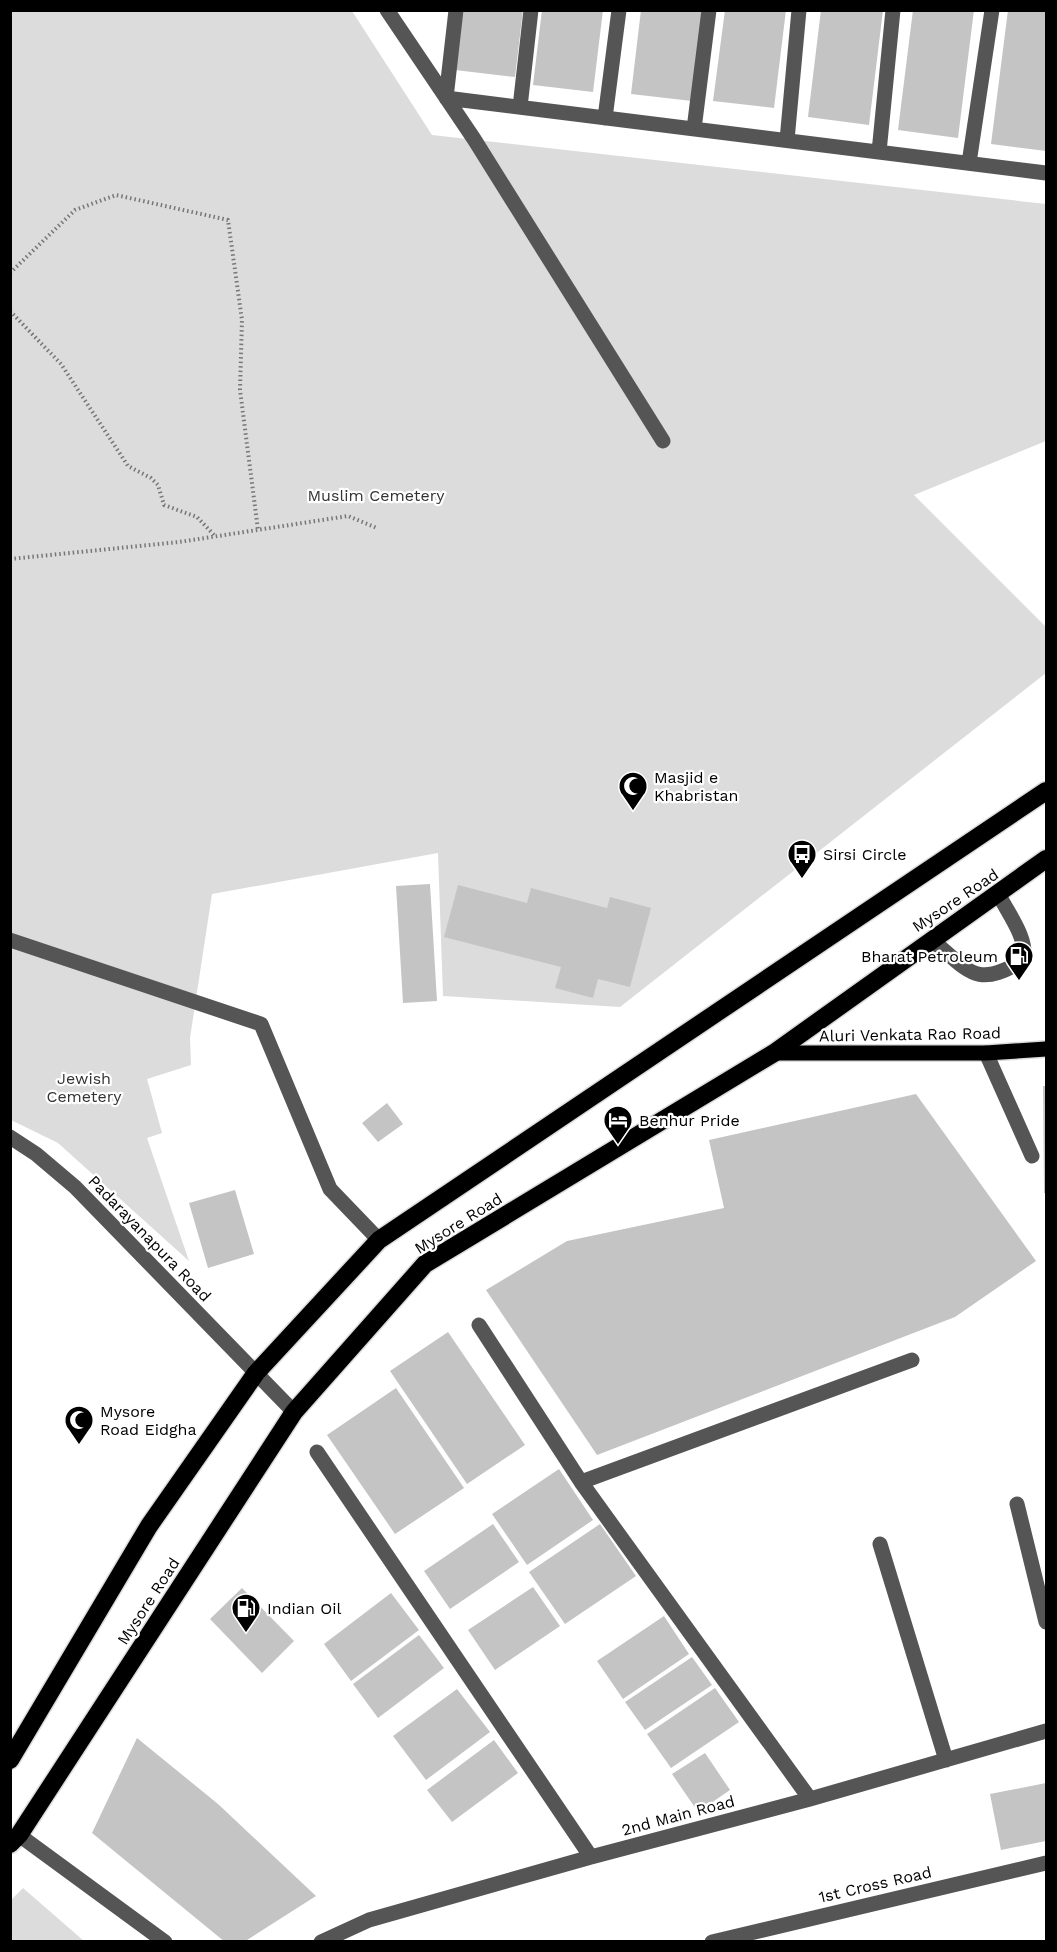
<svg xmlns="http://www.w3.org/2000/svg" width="1057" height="1952" font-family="'Work Sans',sans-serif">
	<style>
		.green { fill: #dcdcdc }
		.building { fill: #c4c4c4 }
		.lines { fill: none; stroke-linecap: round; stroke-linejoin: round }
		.major-casing { stroke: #dbdbdb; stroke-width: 18 }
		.highway-casing { stroke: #dbdbdb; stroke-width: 21 }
		.path { stroke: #777; stroke-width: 4; stroke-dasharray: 1.5 3; stroke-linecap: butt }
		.minor { stroke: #555; stroke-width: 15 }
		.major { stroke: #000; stroke-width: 15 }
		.highway { stroke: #000; stroke-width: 18 }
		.labels { text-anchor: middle; stroke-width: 4.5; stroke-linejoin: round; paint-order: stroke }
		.park-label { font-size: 16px; fill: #333; stroke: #fff }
		.poi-label { font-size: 16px; fill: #000; stroke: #fff; text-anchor: start }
		.street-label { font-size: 16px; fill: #000; stroke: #fff }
	</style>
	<rect width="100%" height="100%" fill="#fff"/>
	<path class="green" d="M 10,11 L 352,11 L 432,135 L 1046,204 L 1046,441 L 914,495 L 1046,627 L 1046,673 L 620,1007 L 443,996 L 438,853 L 212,894 L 190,1038 L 191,1065 L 147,1079 L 162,1133 L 147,1138 L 189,1261 L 58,1143 L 11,1120 Z
		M 23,1888 L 84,1941 L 11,1941 L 11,1900 Z"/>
	<path class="building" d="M 462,10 L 523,10 L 515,77 L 455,70 Z
		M 542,10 L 603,10 L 593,92 L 533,85 Z
		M 641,10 L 703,10 L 692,101 L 631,94 Z
		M 725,10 L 786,10 L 774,108 L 713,101 Z
		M 821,10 L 883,10 L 869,125 L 808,117 Z
		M 913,10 L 974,10 L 958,138 L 898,130 Z
		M 1008,10 L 1046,10 L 1046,151 L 991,144 Z
		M 430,884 L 437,1001 L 403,1003 L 396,886 Z
		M 458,885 L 527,903 L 531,888 L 607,908 L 610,897 L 651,908 L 630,987 L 598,979 L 593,998 L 555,988 L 561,967 L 444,937 Z
		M 1043,1086 L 1046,1086 L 1046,1193 L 1044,1193 Z
		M 916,1094 L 1036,1261 L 955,1317 L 597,1455 L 486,1290 L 567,1241 L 724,1208 L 709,1140 Z
		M 387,1103 L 403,1124 L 378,1142 L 362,1123 Z
		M 235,1190 L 254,1254 L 208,1268 L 189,1203 Z
		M 448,1332 L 525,1445 L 467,1484 L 390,1371 Z
		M 396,1388 L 464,1488 L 395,1534 L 327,1435 Z
		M 559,1469 L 593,1520 L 527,1565 L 492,1514 Z
		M 493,1524 L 519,1562 L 450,1609 L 424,1571 Z
		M 600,1524 L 636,1576 L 565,1624 L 529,1572 Z
		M 533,1587 L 560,1626 L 495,1670 L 468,1630 Z
		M 242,1588 L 294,1641 L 262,1673 L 210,1619 Z
		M 391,1593 L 419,1630 L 351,1681 L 324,1644 Z
		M 664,1616 L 689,1654 L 623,1699 L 597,1661 Z
		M 419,1635 L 444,1668 L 378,1718 L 353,1684 Z
		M 692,1657 L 712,1685 L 645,1730 L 625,1702 Z
		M 715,1688 L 739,1722 L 671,1768 L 647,1734 Z
		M 457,1689 L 490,1732 L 426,1780 L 393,1736 Z
		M 137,1738 L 218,1804 L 316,1896 L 244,1942 L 225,1942 L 92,1833 Z
		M 494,1740 L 518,1773 L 452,1822 L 427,1790 Z
		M 705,1753 L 730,1790 L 698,1812 L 672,1774 Z
		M 1046,1783 L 1046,1841 L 1001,1850 L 990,1794 Z"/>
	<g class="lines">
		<g class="major-casing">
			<path id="major" d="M 774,1053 L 986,1053 L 1046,1049"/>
		</g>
		<g class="highway-casing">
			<path id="highway" d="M 10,1760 L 149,1526 L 256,1373 L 379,1240 L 1046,791
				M 10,1844 L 19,1835 L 294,1412 L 425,1264 L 774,1053 L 1046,859"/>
		</g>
		<path class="path" d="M 10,273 L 75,210 L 116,195 L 228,220 L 242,320 L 240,390 L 258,530
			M 10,311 L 61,364 L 128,466 L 151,478 L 158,485 L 164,505 L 197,517 L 215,536
			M 10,559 L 179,542 L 348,516 L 377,528"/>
		<path class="minor" d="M 387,10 L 474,139 L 663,441
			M 456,10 L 446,98 L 1046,173
			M 520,107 L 531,10
			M 605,118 L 619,10
			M 694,129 L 709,10
			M 787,140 L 799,10
			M 879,152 L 893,10
			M 969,163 L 992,10
			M 10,940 L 261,1024 L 330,1189 L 379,1240
			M 932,940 C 970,972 976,989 1024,960 C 1027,937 1009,915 999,895
			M 986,1053 L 1032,1156
			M 10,1137 L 36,1154 L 75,1187 L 294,1412
			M 479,1325 L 581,1482 L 810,1799
			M 317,1452 L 591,1857
			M 581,1482 L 912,1360
			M 1017,1504 L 1046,1622
			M 880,1544 L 946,1760
			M 19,1835 L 165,1942
			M 321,1942 L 369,1920 L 591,1857 L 810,1799 L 1046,1731
			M 712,1942 L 1046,1863"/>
		<use href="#major" class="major"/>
		<use href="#highway" class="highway"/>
	</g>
	<defs>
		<g id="mosque-pin" transform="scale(1.5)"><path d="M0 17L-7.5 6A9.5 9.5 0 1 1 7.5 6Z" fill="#000" stroke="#fff"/><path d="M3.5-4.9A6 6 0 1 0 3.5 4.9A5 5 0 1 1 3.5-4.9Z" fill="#fff"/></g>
		<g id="bus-pin" transform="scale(1.5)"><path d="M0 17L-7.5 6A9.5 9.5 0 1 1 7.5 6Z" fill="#000" stroke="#fff"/><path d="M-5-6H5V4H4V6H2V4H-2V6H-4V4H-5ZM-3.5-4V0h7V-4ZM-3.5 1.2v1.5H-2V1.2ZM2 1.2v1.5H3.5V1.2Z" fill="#fff"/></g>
		<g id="fuel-pin" transform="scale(1.5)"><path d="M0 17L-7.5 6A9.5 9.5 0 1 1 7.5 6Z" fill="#000" stroke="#fff"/><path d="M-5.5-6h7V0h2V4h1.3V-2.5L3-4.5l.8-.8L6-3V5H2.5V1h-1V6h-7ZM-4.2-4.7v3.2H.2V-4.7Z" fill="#fff"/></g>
		<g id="hotel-pin" transform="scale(1.5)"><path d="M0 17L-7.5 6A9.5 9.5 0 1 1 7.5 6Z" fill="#000" stroke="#fff"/><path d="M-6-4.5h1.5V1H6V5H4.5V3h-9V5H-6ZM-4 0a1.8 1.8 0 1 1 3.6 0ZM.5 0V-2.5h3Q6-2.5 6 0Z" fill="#fff"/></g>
	</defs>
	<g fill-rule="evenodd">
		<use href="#mosque-pin" x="633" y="786"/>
		<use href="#bus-pin" x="802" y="854"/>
		<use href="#fuel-pin" x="1019" y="956"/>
		<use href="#hotel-pin" x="618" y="1120"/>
		<use href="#mosque-pin" x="79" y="1420"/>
		<use href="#fuel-pin" x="246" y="1608"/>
	</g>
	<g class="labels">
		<g class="park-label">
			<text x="376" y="501">Muslim Cemetery</text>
			<text x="84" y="1084">Jewish<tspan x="84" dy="18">Cemetery</tspan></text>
		</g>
		<g class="poi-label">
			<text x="654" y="783">Masjid e<tspan x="654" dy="18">Khabristan</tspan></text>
			<text x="823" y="860">Sirsi Circle</text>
			<text x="998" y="962" text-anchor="end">Bharat Petroleum</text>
			<text x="639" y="1126">Benhur Pride</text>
			<text x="100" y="1417">Mysore<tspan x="100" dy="18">Road Eidgha</tspan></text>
			<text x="267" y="1614">Indian Oil</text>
		</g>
		<g class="street-label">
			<text transform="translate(955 900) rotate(-34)" y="6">Mysore Road</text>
			<text transform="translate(910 1034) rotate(-1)" y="6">Aluri Venkata Rao Road</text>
			<text transform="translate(458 1223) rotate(-32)" y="6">Mysore Road</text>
			<text transform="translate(150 1238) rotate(46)" y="6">Padarayanapura Road</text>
			<text transform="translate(148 1601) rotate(-57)" y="6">Mysore Road</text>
			<text transform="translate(678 1815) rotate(-15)" y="6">2nd Main Road</text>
			<text transform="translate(875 1884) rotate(-13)" y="6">1st Cross Road</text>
		</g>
	</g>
	<rect width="1057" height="1952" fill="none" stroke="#000000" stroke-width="24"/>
</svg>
